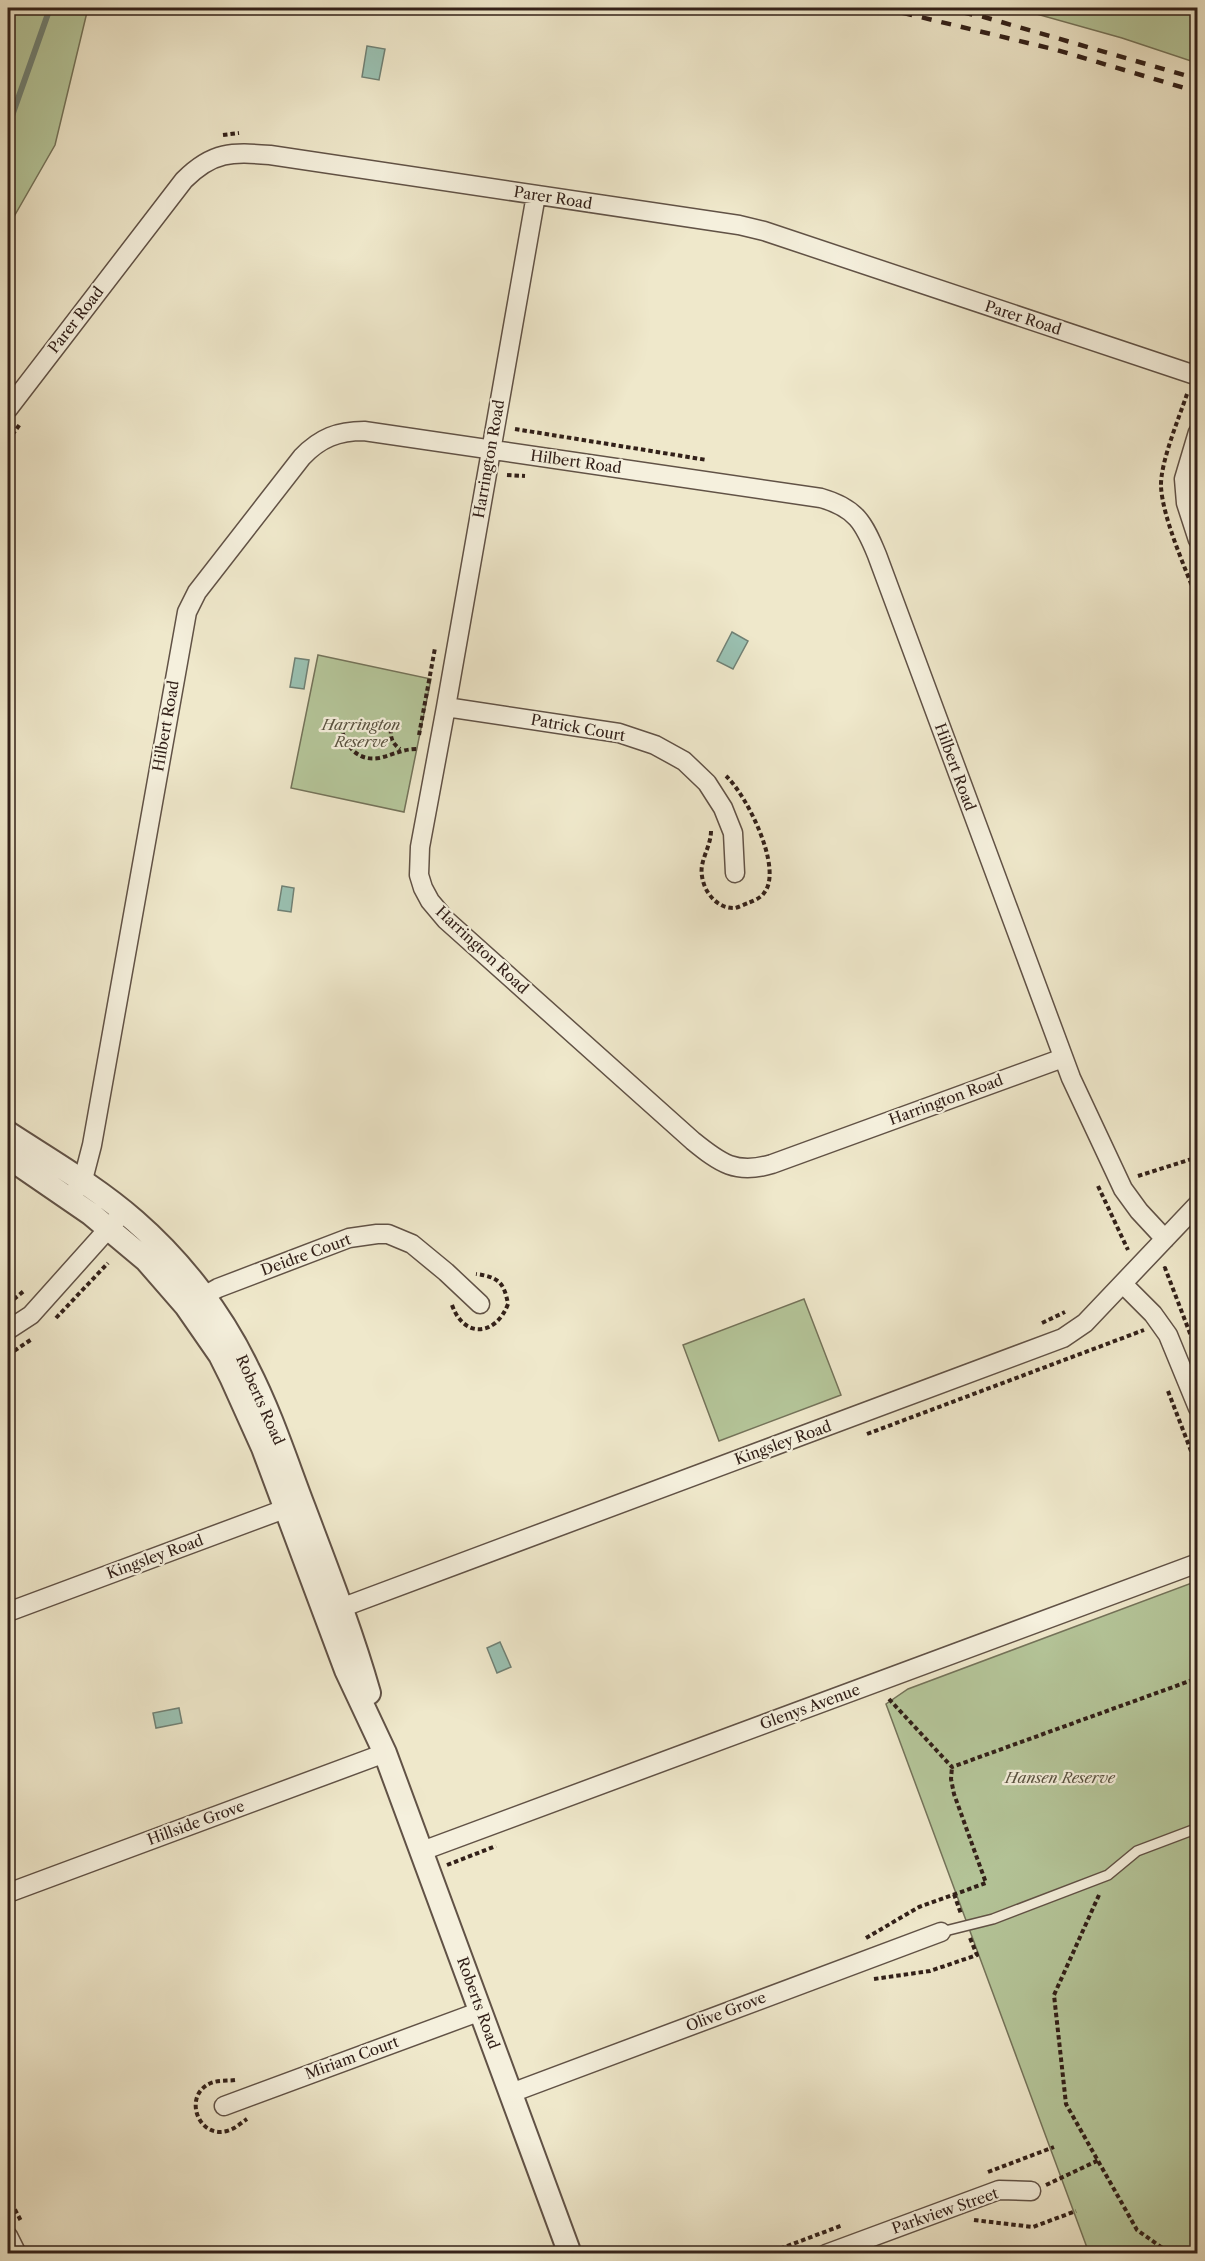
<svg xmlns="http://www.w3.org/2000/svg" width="1205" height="2261" font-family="'Libre Caslon Text',serif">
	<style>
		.green { fill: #b5c69a; stroke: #74735a; stroke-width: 1.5 }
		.water { fill: #9ac1b2; stroke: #708175; stroke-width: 1.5 }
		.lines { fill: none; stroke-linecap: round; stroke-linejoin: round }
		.stream { stroke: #708175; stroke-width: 6 }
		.service-casing { stroke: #615246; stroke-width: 12 }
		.minor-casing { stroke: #615246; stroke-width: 21 }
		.tertiary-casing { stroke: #615246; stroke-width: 26 }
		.path { stroke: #322019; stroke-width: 4; stroke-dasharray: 4.5 3; stroke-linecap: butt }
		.service { stroke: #f5f0dd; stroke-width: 9 }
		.minor { stroke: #f5f0dd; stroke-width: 18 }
		.tertiary { stroke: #f5f0dd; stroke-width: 22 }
		.rail { stroke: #322019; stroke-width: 4.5; stroke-dasharray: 10 10; stroke-linecap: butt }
		.labels { text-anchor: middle; stroke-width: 4.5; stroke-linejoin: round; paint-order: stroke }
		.street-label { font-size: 15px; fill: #322019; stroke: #f5f0dd }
		.park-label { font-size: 15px; font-style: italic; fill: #595240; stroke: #f5f0dd }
	</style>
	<rect width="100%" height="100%" fill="#efe8cb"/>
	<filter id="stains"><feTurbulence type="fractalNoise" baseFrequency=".00333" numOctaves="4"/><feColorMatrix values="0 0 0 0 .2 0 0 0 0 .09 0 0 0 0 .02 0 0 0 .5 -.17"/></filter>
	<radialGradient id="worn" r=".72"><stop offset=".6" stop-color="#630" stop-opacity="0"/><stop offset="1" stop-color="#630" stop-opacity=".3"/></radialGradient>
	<path class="green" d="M 8,8 L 88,8 L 55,145 L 8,227 Z
		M 1015,8 L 1197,8 L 1197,63 L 1122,38 Z
		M 318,655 L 431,679 L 404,812 L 291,788 Z
		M 804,1299 L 841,1395 L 719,1441 L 683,1345 Z
		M 1197,1581 L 1197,2253 L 1089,2253 L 886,1704 L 908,1689 Z"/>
	<path class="water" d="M 367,46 L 385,49 L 379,80 L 362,77 Z
		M 732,632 L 748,641 L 733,669 L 717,661 Z
		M 295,658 L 309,660 L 304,689 L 290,687 Z
		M 282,886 L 294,888 L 291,912 L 278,910 Z
		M 500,1642 L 511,1667 L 497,1673 L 487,1648 Z
		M 179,1708 L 182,1723 L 156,1728 L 153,1713 Z"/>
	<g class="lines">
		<path class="stream" d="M 8,127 L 50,8"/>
		<g class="service-casing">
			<path id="service" d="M 941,1932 L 993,1919 L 1108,1875 L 1137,1851 L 1198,1828"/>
		</g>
		<g class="minor-casing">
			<path id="minor" d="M 536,195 L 446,707 L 420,847 L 419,875 L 423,888 L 430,901 L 446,920 L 693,1141 C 720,1163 736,1175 772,1164 L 1063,1058
				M 8,409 L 184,180 C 213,151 232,152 270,155 L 739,225 L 764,231 L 1198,376
				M 1198,432 L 1184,479 L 1186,503 L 1198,540
				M 446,707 L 619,733 L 655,745 L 684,761 L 707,783 L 723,808 L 733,833 L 735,873
				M 75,1192 L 85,1172 L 92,1145 L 187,612 L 197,592 L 302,457 C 320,438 338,431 364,431 L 821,498 C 856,508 864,523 877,555 L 1071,1078 L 1123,1189 L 1139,1211 L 1165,1239
				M 1123,1284 L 1153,1314 L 1168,1335 L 1198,1408
				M 193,1302 L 218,1288 L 349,1238 L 377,1234 L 388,1234 L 412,1244 L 446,1272 L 480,1304
				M 8,1330 L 31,1315 L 117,1219
				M 8,1612 L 298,1504
				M 330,1612 L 1063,1338 L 1085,1323 L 1198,1204
				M 422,1851 L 1198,1563
				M 8,1893 L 385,1753
				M 511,2093 L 941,1932
				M 224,2106 L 481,2011
				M 8,2236 L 17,2254
				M 826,2254 L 999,2190 L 1031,2191"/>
		</g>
		<g class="tertiary-casing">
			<path id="tertiary" d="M 8,1133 C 51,1161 96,1187 135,1221 C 181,1261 222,1314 248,1369 C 271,1414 286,1461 304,1508 C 327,1569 351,1630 369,1693
				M 8,1157 L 91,1214 L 146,1260 L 186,1306 L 220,1355 L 231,1377 L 263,1448 L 346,1670 L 385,1753 L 570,2254"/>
		</g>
		<path class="path" d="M 223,135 L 239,133
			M 1187,394 C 1179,418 1160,463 1161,487 C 1163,519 1186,570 1198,601
			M 515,429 L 707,460
			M 8,441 L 20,424
			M 507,475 L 525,476
			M 336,721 L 341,724 C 343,744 357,762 379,758 C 393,755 402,749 417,749
			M 387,723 L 391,727 C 390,738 392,743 400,749
			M 419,735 L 435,648
			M 711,831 C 711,847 699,861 702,876 C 704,892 717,909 735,908 C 739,907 745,904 748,903 C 753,901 761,898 764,893 C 784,869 746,794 726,776
			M 1138,1176 L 1198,1157
			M 1098,1186 L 1128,1250
			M 1164,1269 L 1165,1268 L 1196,1349
			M 8,1304 L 25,1290
			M 452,1305 C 464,1339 496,1336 508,1304 C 504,1282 498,1277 476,1274
			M 56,1318 L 108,1263
			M 1042,1323 L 1065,1312
			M 8,1355 L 32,1339
			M 1168,1391 L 1198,1469
			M 867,1434 L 1144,1330
			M 889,1699 L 952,1767 L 1198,1678
			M 447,1865 L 496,1846
			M 954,1894 L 961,1914
			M 1099,1895 L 1054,1995 L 1066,2104 L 1137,2230 L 1171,2254
			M 866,1938 L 919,1907 L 986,1883 L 954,1794 L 951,1779 L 952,1767
			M 874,1979 L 930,1971 L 977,1955 L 970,1938
			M 235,2080 C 227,2081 218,2080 211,2083 C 182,2095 198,2139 227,2131 C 235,2129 241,2123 247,2119
			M 988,2172 L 1054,2147
			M 1046,2185 L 1099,2160
			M 8,2196 L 21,2221
			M 974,2220 L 1033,2227 L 1076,2211
			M 766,2254 L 843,2225"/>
		<use href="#service" class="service"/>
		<use href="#minor" class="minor"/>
		<use href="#tertiary" class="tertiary"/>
		<path class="rail" d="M 883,8 L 1057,50 L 1198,92
			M 943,8 L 984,17 L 1198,79"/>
	</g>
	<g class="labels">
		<g class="street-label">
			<text transform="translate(553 198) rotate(9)" y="5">Parer Road</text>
			<text transform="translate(1023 318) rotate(18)" y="5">Parer Road</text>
			<text transform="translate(76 320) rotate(-52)" y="5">Parer Road</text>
			<text transform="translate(489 459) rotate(-80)" y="5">Harrington Road</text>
			<text transform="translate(576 462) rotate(8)" y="5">Hilbert Road</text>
			<text transform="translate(166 726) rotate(-80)" y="5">Hilbert Road</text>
			<text transform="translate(578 728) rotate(10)" y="5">Patrick Court</text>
			<text transform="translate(955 767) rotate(70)" y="5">Hilbert Road</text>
			<text transform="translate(482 950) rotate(43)" y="5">Harrington Road</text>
			<text transform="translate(946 1100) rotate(-20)" y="5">Harrington Road</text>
			<text transform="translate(306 1255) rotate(-20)" y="5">Deidre Court</text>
			<text transform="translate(260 1400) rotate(66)" y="5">Roberts Road</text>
			<text transform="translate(783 1443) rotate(-20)" y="5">Kingsley Road</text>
			<text transform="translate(155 1557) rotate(-20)" y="5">Kingsley Road</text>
			<text transform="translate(810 1707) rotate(-20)" y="5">Glenys Avenue</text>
			<text transform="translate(196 1823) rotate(-20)" y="5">Hillside Grove</text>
			<text transform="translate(478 2003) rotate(70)" y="5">Roberts Road</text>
			<text transform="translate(726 2012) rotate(-21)" y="5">Olive Grove</text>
			<text transform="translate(352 2058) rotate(-20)" y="5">Miriam Court</text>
			<text transform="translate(945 2211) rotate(-19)" y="5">Parkview Street</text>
		</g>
		<g class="park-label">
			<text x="361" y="730">Harrington<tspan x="361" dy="17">Reserve</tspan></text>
			<text x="1060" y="1783">Hansen Reserve</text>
		</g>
	</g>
	<rect width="1205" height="2261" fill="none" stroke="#efe8cb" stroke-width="30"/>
	<rect x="9" y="9" width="1187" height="2243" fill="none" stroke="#322019" stroke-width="3"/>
	<rect x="15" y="15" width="1175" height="2231" fill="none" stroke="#322019" stroke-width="1.5"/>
	<rect width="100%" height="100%" filter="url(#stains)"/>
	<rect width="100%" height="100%" fill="url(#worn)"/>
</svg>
